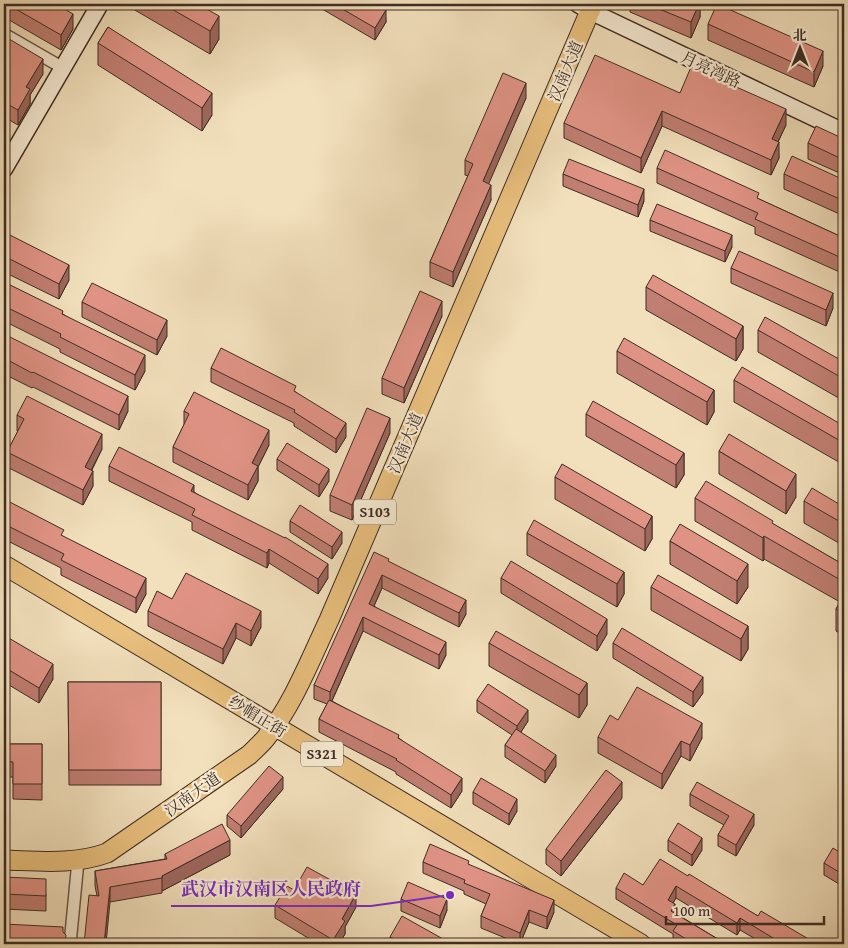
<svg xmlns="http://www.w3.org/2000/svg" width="848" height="948" font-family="'Gentium Book Plus','Noto Serif SC',serif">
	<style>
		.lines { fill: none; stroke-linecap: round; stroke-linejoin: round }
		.street-casing { stroke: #6b5a4b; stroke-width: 14 }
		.secondary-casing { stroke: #3e2d25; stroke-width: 19 }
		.primary-casing { stroke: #3e2d25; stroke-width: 21 }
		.street { stroke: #f7ebd3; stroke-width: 11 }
		.secondary { stroke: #f7ebd3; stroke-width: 16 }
		.primary { stroke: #e9c07e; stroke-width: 19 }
		.wall { fill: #c17e72; stroke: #3e2d25 }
		.shaded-wall { fill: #9d675d; stroke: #3e2d25 }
		.building { fill: #e09385; stroke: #3e2d25 }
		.labels { text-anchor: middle; stroke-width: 4.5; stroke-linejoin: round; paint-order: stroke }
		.shield { fill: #f7ebd3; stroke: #766659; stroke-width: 1 }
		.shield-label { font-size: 15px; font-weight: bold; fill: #3e2d25 }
		.street-label { font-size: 16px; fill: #3e2d25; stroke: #f7ebd3 }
		.leader { fill: none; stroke: #7b2cbf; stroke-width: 2 }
		.callout-dot { fill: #7b2cbf; stroke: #f7ebd3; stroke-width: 2 }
		.callout-label { font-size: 18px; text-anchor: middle; font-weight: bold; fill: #7b2cbf; stroke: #f7ebd3; stroke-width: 4.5; stroke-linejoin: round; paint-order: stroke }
	</style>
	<rect width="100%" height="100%" fill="#f2e0bc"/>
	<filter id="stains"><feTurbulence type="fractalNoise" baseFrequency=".004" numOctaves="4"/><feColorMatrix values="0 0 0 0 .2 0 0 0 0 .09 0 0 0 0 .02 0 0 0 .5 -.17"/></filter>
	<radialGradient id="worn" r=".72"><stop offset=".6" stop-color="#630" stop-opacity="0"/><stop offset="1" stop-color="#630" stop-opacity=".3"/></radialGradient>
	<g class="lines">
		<g class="street-casing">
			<path id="street" d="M 4,34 L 63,68
				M 70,944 L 78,861"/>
		</g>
		<g class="secondary-casing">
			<path id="secondary" d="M 578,4 L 590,11 L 844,132
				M 4,169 L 100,4"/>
		</g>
		<g class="primary-casing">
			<path id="primary" d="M 4,565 L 641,944
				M 4,860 C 39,861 74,865 107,853 L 249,755 C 254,750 260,745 265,739 C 292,707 311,658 329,620 L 593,4"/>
		</g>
		<use href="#street" class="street"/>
		<use href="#secondary" class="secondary"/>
		<use href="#primary" class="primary"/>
	</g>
	<path class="wall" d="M 4,4 L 56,4 L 73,29 L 61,50 L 4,17 Z
		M 71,4 L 83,4 L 80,9 Z
		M 128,4 L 198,4 L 219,39 L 210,54 L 128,6 Z
		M 317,4 L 389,4 L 385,10 L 386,22 L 375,40 L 317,6 Z
		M 630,4 L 700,4 L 700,17 L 691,38 L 630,12 Z
		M 708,24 L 823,66 L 814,87 L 708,40 Z
		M 108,27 L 212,115 L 202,131 L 98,65 L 98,43 Z
		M 4,36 L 43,74 L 30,95 L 30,104 L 18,125 L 4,117 Z
		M 680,93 L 786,125 L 778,142 L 779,158 L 771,175 L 662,126 L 641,173 L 564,138 L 564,123 Z
		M 526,98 L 488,184 L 491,200 L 453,287 L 430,277 L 430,262 L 468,176 L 465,175 L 465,160 Z
		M 844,139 L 844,175 L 808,159 L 808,143 Z
		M 657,168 L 759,199 L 844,238 L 844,274 L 755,234 L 755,227 L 657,183 Z
		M 563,174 L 644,201 L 638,217 L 563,186 Z
		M 784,174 L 844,180 L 844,216 L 784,189 Z
		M 650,220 L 732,247 L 725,262 L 650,231 Z
		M 4,232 L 69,280 L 59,299 L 4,272 Z
		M 731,268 L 833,308 L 826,326 L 731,283 Z
		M 4,282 L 63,314 L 145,371 L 135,390 L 60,352 L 60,349 L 4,321 Z
		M 646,287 L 743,326 L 743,349 L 736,361 L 646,310 Z
		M 82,302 L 167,336 L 157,355 L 82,317 Z
		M 442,316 L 404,403 L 382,394 L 382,378 Z
		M 758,330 L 844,362 L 844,401 L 758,352 Z
		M 4,334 L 128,411 L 119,430 L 33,387 L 32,388 L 4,374 Z
		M 617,351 L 714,390 L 714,412 L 707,425 L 617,373 Z
		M 211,368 L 296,392 L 346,437 L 336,453 L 294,426 L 294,423 L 211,382 Z
		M 734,380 L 844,426 L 844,465 L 734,402 Z
		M 184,411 L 269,445 L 258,467 L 258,481 L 248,500 L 173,462 L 173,447 L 184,425 Z
		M 586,414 L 684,453 L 684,475 L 676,488 L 586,436 Z
		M 17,415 L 102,449 L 92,470 L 93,486 L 83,505 L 7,467 L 7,452 L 18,431 L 17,431 Z
		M 390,433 L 352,520 L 330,511 L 330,495 Z
		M 719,451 L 796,497 L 786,514 L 719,474 Z
		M 277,459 L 329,481 L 319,497 L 277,470 Z
		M 109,466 L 194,492 L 328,578 L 318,594 L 269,563 L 267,568 L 192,530 L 192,522 L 109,481 Z
		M 555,477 L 652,516 L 652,539 L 645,551 L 555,499 Z
		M 695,498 L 773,524 L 844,565 L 844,636 L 836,631 L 836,609 L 840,602 L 764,559 L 763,561 L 695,521 Z
		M 4,499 L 64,537 L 146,594 L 136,613 L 61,575 L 61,568 L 4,539 Z
		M 804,501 L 844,507 L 844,546 L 804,523 Z
		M 290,521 L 342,543 L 332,559 L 290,532 Z
		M 527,533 L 624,572 L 624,594 L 617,607 L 527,555 Z
		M 670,541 L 748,587 L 737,604 L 670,564 Z
		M 389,562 L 466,614 L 459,627 L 382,588 L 374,606 L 446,655 L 439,669 L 363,631 L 332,701 L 399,738 L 462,791 L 451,808 L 396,774 L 396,772 L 319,732 L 319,719 L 327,704 L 314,699 L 314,685 Z
		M 501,578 L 607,634 L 597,651 L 501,593 Z
		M 651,587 L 748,626 L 748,649 L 741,661 L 651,610 Z
		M 172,599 L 261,627 L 251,646 L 236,638 L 223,664 L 148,626 L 148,611 Z
		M 4,642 L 53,679 L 39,703 L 4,682 Z
		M 489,643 L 587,683 L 587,705 L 579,718 L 489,666 Z
		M 613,643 L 703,693 L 693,707 L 613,658 Z
		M 68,682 L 161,682 L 161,785 L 69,785 Z
		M 477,700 L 528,721 L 521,732 L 556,766 L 545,783 L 505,757 L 505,745 L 512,735 L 477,712 Z
		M 618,720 L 702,738 L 690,761 L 681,756 L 662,789 L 598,753 L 598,737 Z
		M 4,744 L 42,744 L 42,800 L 13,799 L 13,777 L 4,777 Z
		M 283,789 L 241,838 L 227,826 L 227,815 Z
		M 473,792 L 517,811 L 509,825 L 473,804 Z
		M 690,794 L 754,825 L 736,856 L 718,846 L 718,835 L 724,825 L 690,806 Z
		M 844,795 L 844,815 L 842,814 L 842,799 Z
		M 622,798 L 561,876 L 546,864 L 546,849 Z
		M 668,840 L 702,850 L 692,866 L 668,851 Z
		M 165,854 L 230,855 L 162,891 L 162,893 L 110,902 L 97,896 L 95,886 L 95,871 L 165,859 Z
		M 844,855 L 844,887 L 824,875 L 824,863 Z
		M 423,862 L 469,865 L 554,912 L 547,929 L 529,922 L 520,944 L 481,928 L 481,916 L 486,904 L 464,894 L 464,891 L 423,873 Z
		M 688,876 L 758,916 L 817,944 L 764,944 L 740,930 L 737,935 L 676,898 L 673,903 L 675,913 L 726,944 L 675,944 L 673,943 L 673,934 L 616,899 L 616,888 L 643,885 Z
		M 4,877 L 46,894 L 46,911 L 4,909 Z
		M 294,890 L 356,907 L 345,927 L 345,934 L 339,944 L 318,944 L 275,918 L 275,905 Z
		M 401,899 L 447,910 L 440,928 L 401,911 Z
		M 4,924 L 63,932 L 66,944 L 4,944 Z
		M 390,937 L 452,944 L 390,944 Z"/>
	<path class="shaded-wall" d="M 382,4 L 389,4 L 380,19 L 380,7 Z
		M 699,4 L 700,4 L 700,17 L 691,38 L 691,22 Z
		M 386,10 L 386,22 L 375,40 L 375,28 Z
		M 73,14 L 73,29 L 61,50 L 61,35 Z
		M 219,16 L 219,39 L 210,54 L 210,31 Z
		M 823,51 L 823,66 L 814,87 L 814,72 Z
		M 43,59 L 43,74 L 30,95 L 30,104 L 18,125 L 18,110 L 26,87 Z
		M 526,83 L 526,98 L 483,197 L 483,181 Z
		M 212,93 L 212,115 L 202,131 L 202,108 Z
		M 786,109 L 786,125 L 772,154 L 772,139 Z
		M 662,111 L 662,126 L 641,173 L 641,158 Z
		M 6,126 L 6,141 L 4,146 L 4,130 Z
		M 779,142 L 779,158 L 771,175 L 771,160 Z
		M 491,185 L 491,200 L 453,287 L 453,272 Z
		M 644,189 L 644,201 L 638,217 L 638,205 Z
		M 732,235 L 732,247 L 725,262 L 725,251 Z
		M 69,265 L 69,280 L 59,299 L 59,284 Z
		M 833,293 L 833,308 L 826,326 L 826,310 Z
		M 442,301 L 442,316 L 404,403 L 404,388 Z
		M 167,320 L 167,336 L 157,355 L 157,340 Z
		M 743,326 L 743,349 L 736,361 L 736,339 Z
		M 145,355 L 145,371 L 135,390 L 135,375 Z
		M 5,386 L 5,402 L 4,405 L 4,390 Z
		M 714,390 L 714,412 L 707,425 L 707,402 Z
		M 128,396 L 128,411 L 119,430 L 119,415 Z
		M 390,418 L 390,433 L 352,520 L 352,505 Z
		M 346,423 L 346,437 L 336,453 L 336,439 Z
		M 269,430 L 269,445 L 258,467 L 258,481 L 248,500 L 248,485 L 252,463 Z
		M 102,434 L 102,449 L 85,482 L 85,467 Z
		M 684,453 L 684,475 L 676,488 L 676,465 Z
		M 329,469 L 329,481 L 319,497 L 319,485 Z
		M 93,471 L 93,486 L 83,505 L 83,490 Z
		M 796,474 L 796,497 L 786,514 L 786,491 Z
		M 194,485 L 194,499 L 191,491 Z
		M 652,516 L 652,539 L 645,551 L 645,529 Z
		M 342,532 L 342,543 L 332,559 L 332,547 Z
		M 764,536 L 764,559 L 763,561 L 763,538 Z
		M 269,549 L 269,563 L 267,568 L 267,553 Z
		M 328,564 L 328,578 L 318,594 L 318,579 Z
		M 748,564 L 748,587 L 737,604 L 737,581 Z
		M 624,572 L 624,594 L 617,607 L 617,584 Z
		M 382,575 L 382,588 L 369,617 L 369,604 Z
		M 146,578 L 146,594 L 136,613 L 136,598 Z
		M 466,600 L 466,614 L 459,627 L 459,613 Z
		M 261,611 L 261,627 L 251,646 L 251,631 Z
		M 363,617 L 363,631 L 330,705 L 330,692 Z
		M 607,619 L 607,634 L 597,651 L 597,636 Z
		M 236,623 L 236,638 L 223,664 L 223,649 Z
		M 748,626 L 748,649 L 741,661 L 741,639 Z
		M 446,642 L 446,655 L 439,669 L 439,655 Z
		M 53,664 L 53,679 L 39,703 L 39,688 Z
		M 703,677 L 703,693 L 693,707 L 693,692 Z
		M 587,683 L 587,705 L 579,718 L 579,695 Z
		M 528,710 L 528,721 L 517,738 L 517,726 Z
		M 702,723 L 702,738 L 690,761 L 690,745 Z
		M 681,741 L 681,756 L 662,789 L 662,774 Z
		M 556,755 L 556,766 L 545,783 L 545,771 Z
		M 283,777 L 283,789 L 241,838 L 241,826 Z
		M 462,778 L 462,791 L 451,808 L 451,795 Z
		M 622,782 L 622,798 L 561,876 L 561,861 Z
		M 517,799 L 517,811 L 509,825 L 509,814 Z
		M 754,814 L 754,825 L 736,856 L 736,845 Z
		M 702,838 L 702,850 L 692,866 L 692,855 Z
		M 230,840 L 230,855 L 162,891 L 162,876 Z
		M 676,886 L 676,898 L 668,911 L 668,900 Z
		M 110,887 L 110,902 L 106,944 L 104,944 Z
		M 356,894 L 356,907 L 345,927 L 345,934 L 339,944 L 333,944 L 333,940 L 342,919 Z
		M 447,899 L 447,910 L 440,928 L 440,916 Z
		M 554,900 L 554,912 L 547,929 L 547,917 Z
		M 675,904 L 675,916 L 671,922 L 671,911 Z
		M 529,910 L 529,922 L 520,944 L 520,933 Z
		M 740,918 L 740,930 L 737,935 L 737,923 Z"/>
	<path class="building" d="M 7,4 L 56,4 L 73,14 L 61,35 Z
		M 163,4 L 198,4 L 219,16 L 210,31 Z
		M 334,4 L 382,4 L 380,7 L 386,10 L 375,28 Z
		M 647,4 L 699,4 L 691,22 Z
		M 717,4 L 823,51 L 814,72 L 708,24 Z
		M 108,27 L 212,93 L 202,108 L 98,43 Z
		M 4,36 L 43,59 L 26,87 L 30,89 L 18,110 L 4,102 Z
		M 595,55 L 680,93 L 691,67 L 786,109 L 772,139 L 779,142 L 771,160 L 662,111 L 641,158 L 564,123 Z
		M 503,73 L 526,83 L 483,181 L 491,185 L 453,272 L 430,262 L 473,164 L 465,160 Z
		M 4,124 L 6,126 L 4,130 Z
		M 816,126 L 844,139 L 844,160 L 808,143 Z
		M 665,150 L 759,193 L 757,198 L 844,238 L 844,259 L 755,219 L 758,213 L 657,168 Z
		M 792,156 L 844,180 L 844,201 L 784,174 Z
		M 569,159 L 644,189 L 638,205 L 563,174 Z
		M 657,204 L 732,235 L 725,251 L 650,220 Z
		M 4,232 L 69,265 L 59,284 L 4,256 Z
		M 739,251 L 833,293 L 826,310 L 731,268 Z
		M 653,275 L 743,326 L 736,339 L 646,287 Z
		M 4,282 L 63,311 L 62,314 L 145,355 L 135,375 L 60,337 L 61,334 L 4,306 Z
		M 92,283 L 167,320 L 157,340 L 82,302 Z
		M 420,291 L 442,301 L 404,388 L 382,378 Z
		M 765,317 L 844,362 L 844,379 L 758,330 Z
		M 4,334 L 128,396 L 119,415 L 33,372 L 32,373 L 4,358 Z
		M 624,338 L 714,390 L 707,402 L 617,351 Z
		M 221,348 L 296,386 L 294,391 L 346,423 L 336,439 L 294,412 L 295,410 L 211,368 Z
		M 742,367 L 844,426 L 844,443 L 734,380 Z
		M 194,392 L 269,430 L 252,463 L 258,466 L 248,485 L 173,447 L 189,414 L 184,411 Z
		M 27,396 L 102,434 L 85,467 L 93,471 L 83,490 L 7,452 L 24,419 L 17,415 Z
		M 593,401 L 684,453 L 676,465 L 586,414 Z
		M 367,408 L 390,418 L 352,505 L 330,495 Z
		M 729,434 L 796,474 L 786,491 L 719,451 Z
		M 287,443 L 329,469 L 319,485 L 277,459 Z
		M 119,447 L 194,485 L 191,491 L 285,538 L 285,537 L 328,564 L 318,579 L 269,549 L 267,553 L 192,515 L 195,509 L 109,466 Z
		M 562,464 L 652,516 L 645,529 L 555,477 Z
		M 706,481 L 773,521 L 772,523 L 844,565 L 844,582 L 764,536 L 763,538 L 695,498 Z
		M 812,488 L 844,507 L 844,524 L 804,501 Z
		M 4,499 L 64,530 L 61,535 L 146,578 L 136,598 L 61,560 L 64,554 L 4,524 Z
		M 300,505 L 342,532 L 332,547 L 290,521 Z
		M 534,520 L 624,572 L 617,584 L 527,533 Z
		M 680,524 L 748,564 L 737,581 L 670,541 Z
		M 374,552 L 389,559 L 388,561 L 466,600 L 459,613 L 382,575 L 369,604 L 446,642 L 439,655 L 363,617 L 330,692 L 314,685 Z
		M 511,561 L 607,619 L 597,636 L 501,578 Z
		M 186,573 L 261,611 L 251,631 L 236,623 L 223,649 L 148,611 L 157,591 L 172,599 Z
		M 658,575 L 748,626 L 741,639 L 651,587 Z
		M 844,594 L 844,614 L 836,609 Z
		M 622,628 L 703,677 L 693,692 L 613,643 Z
		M 496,631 L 587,683 L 579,695 L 489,643 Z
		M 7,637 L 53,664 L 39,688 L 4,667 L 4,642 Z
		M 68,682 L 161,682 L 161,770 L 69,770 Z
		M 488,684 L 528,710 L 517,726 L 477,700 Z
		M 637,687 L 702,723 L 690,745 L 681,741 L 662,774 L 598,737 L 610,715 L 618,720 Z
		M 329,700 L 399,735 L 398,738 L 462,778 L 451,795 L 396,760 L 397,759 L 319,719 Z
		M 516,729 L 556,755 L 545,771 L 505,745 Z
		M 4,744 L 42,744 L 42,784 L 13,784 L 13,762 L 4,761 Z
		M 269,766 L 283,777 L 241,826 L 227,815 Z
		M 606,770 L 622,782 L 561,861 L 546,849 Z
		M 481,778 L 517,799 L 509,814 L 473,792 Z
		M 697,782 L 754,814 L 736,845 L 718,835 L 729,816 L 690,794 Z
		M 678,823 L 702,838 L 692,855 L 668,840 Z
		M 222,824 L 230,840 L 162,876 L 162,878 L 110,887 L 104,944 L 84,944 L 89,895 L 99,896 L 95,871 L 167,859 L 165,854 Z
		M 430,844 L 469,861 L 468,864 L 554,900 L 547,917 L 529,910 L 520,933 L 481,916 L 490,894 L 464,883 L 465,880 L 423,862 Z
		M 833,848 L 844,855 L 844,875 L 824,863 Z
		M 660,859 L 688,876 L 689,874 L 758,916 L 761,911 L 817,944 L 783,944 L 740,918 L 737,923 L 676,886 L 668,900 L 675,904 L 671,911 L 726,944 L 694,944 L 673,931 L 677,925 L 616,888 L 624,873 L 643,885 Z
		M 307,867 L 356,894 L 342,919 L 345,921 L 333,940 L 275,905 L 287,886 L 294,890 Z
		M 4,877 L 46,879 L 46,896 L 4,894 Z
		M 408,882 L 447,899 L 440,916 L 401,899 Z
		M 402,916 L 452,944 L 395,944 L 397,940 L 390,937 Z
		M 4,924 L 63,927 L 63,932 L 66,935 L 65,944 L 4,941 Z"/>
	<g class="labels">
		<g class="shield">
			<rect x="354" y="499.5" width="42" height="25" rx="4"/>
			<rect x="301" y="741.5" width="42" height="25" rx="4"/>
		</g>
		<g class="shield-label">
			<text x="375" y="517">S103</text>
			<text x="322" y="759">S321</text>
		</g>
		<g class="street-label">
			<text transform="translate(711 69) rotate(25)" y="6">月亮湾路</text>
			<text transform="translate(565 71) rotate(-67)" y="6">汉南大道</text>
			<text transform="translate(405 443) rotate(-67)" y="6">汉南大道</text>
			<text transform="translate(258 716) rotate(31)" y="6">纱帽正街</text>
			<text transform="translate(192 794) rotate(-35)" y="6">汉南大道</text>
		</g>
	</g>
	<path class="leader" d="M450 895L371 906H171"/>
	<circle class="callout-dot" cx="450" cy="895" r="5"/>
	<g class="callout-label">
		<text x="271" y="895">武汉市汉南区人民政府</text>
	</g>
	<rect width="848" height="948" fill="none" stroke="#f2e0bc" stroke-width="20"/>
	<rect x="5" y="5" width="838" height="938" fill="none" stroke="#3e2d25" stroke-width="2.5"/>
	<rect x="10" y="10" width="828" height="928" fill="none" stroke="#3e2d25"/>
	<g transform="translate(800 48)" stroke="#f7ebd3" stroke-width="4" paint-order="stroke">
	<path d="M0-4L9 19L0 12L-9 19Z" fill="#3e2d25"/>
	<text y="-8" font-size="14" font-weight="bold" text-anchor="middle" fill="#3e2d25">北</text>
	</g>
	<path d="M666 916v8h158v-8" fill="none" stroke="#3e2d25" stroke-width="2.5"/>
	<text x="673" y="916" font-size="15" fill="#3e2d25" stroke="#f7ebd3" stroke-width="4" paint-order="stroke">100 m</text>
	<rect width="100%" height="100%" filter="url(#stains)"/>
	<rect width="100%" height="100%" fill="url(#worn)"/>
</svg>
